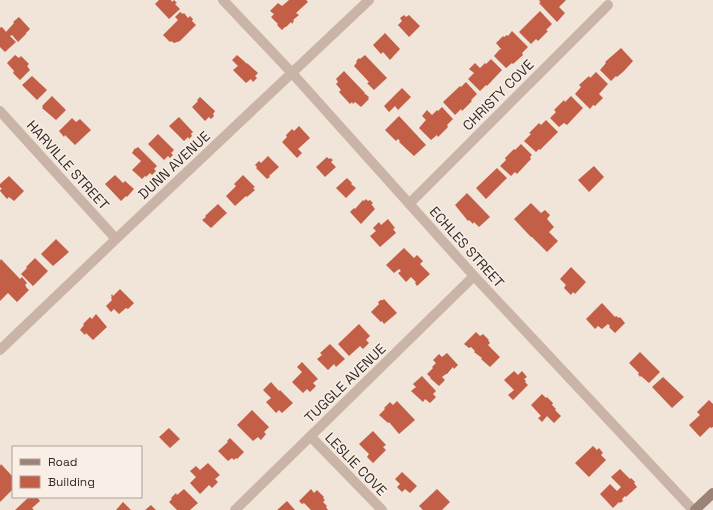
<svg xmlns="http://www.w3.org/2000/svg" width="713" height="510" font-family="'Space Grotesk',sans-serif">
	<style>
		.building { fill: #c35e47 }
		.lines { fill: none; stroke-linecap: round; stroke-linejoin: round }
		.minor { stroke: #c9b4a7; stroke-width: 10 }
		.secondary { stroke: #9c8378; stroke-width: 10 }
		.labels { text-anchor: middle; stroke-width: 3; stroke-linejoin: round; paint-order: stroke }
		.street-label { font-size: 14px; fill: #352b27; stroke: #f9efe7 }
	</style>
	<rect width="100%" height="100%" fill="#f1e5da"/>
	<path class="building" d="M 159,0 L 171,0 L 172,2 L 174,0 L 177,3 L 175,4 L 180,9 L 169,19 L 155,4 Z
		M 289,0 L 306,0 L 308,2 L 296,13 L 299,15 L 293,20 L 294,21 L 292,24 L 291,22 L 286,27 L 285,27 L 282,30 L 277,25 L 278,24 L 271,17 L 274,14 L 270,11 L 278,3 L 282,6 Z
		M 540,0 L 566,0 L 559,7 L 565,13 L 557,22 L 539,3 L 541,2 L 539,1 Z
		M 540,11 L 552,24 L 546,30 L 548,31 L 538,41 L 536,39 L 531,44 L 519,32 Z
		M 180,12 L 183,14 L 184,13 L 188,18 L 190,16 L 193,19 L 192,21 L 196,25 L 180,41 L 174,43 L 171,41 L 170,42 L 163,35 L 178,20 L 175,17 Z
		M 404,15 L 406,17 L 409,15 L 420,26 L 409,37 L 398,25 L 402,21 L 400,18 Z
		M 19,17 L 30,29 L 26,33 L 26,34 L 18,42 L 12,35 L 10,36 L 16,42 L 5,52 L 0,47 L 0,28 L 1,27 L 3,28 L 6,32 L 14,23 L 13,22 Z
		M 512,31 L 528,47 L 522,53 L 523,55 L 513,64 L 512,63 L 506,68 L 494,56 L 500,49 L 500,50 L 501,49 L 496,43 L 503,36 L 504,37 L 507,35 L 508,36 Z
		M 385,33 L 400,49 L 390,60 L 383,52 L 381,54 L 373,45 Z
		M 621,48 L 633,61 L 624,71 L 617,77 L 616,76 L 611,81 L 600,70 L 606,63 L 605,62 Z
		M 15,55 L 19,58 L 21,56 L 29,64 L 27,66 L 30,70 L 20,80 L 13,73 L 14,71 L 7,63 Z
		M 237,55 L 244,61 L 247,64 L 247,63 L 258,73 L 255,76 L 257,78 L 253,82 L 251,79 L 246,83 L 233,70 L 238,66 L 232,60 Z
		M 365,55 L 387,78 L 374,90 L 367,83 L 369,82 L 354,66 L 357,62 L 356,61 L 359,58 L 360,59 Z
		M 491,59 L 502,70 L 487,86 L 486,85 L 480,91 L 468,79 L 474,73 L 469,69 L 475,63 L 480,68 L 485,63 L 486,64 Z
		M 344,71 L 365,93 L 364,93 L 369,97 L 368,98 L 369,99 L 361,107 L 355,102 L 353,104 L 352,102 L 350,104 L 339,92 L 341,90 L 336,84 L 338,82 L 336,79 Z
		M 596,72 L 608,84 L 599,94 L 603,98 L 595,106 L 593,105 L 590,109 L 575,94 L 581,87 L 579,85 L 589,76 L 590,78 Z
		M 32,76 L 47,90 L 37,100 L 22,85 Z
		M 466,82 L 477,94 L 471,100 L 472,101 L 462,111 L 461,109 L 455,115 L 443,102 L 460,86 L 461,87 Z
		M 402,88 L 411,97 L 398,110 L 395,106 L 389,112 L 384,106 Z
		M 52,96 L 66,110 L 56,120 L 42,108 L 43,107 L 42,106 Z
		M 571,96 L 583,108 L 567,125 L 564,123 L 559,127 L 550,118 L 556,112 L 554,110 L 564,100 L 565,102 Z
		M 200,97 L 215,111 L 213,114 L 214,116 L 211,119 L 209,117 L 205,121 L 192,107 L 198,101 L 197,100 Z
		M 442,107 L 453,119 L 447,125 L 448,127 L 438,137 L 437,135 L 431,140 L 419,128 L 425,121 L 426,120 L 422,116 L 427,110 L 432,115 L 437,110 L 438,111 Z
		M 399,116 L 426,145 L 414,156 L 399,142 L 400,141 L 398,139 L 396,141 L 385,130 Z
		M 179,117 L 193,132 L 191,134 L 192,136 L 189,139 L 188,137 L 184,141 L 169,126 Z
		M 72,118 L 76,122 L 80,119 L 91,130 L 75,145 L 65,135 L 64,137 L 59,131 Z
		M 546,120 L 558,132 L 540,150 L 539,149 L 536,152 L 524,141 L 531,134 L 529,133 L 539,123 L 541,125 Z
		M 299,126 L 310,138 L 298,149 L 302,153 L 297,158 L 282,142 L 287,137 L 286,135 L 292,129 L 294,131 Z
		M 158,134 L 174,150 L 171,153 L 173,155 L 170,158 L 168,156 L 164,160 L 148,144 Z
		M 521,144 L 532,155 L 530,157 L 531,159 L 517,174 L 515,172 L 511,176 L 500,166 L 506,160 L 505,158 L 514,149 L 515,150 Z
		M 138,147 L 157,166 L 154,169 L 156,171 L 152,175 L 150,173 L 146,177 L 145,176 L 142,179 L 132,170 L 141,161 L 132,153 L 135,148 L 135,149 Z
		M 268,156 L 279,167 L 269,176 L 270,177 L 267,179 L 256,168 L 257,167 L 255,165 L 259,161 L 261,163 Z
		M 327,157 L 329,159 L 330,158 L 333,160 L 331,162 L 336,167 L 325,177 L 316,167 Z
		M 594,166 L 604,177 L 589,192 L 578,180 Z
		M 497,168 L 507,178 L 486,199 L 476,188 Z
		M 115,175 L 123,183 L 125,181 L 134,189 L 127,197 L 126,196 L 121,201 L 105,184 Z
		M 243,175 L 255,187 L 253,188 L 255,190 L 247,197 L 246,196 L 235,206 L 226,196 L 236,186 L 234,184 Z
		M 9,176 L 24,191 L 14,201 L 9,197 L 7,199 L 0,191 L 0,190 L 2,189 L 0,187 L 0,184 Z
		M 347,178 L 352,183 L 351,184 L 356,188 L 346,198 L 336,188 Z
		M 467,193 L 490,217 L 479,227 L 474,222 L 473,224 L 469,220 L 468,221 L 455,205 Z
		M 366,199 L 368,201 L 370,200 L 373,203 L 371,205 L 372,205 L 375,209 L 361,224 L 350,212 L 354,208 L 355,209 L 363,200 L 364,201 Z
		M 531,203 L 541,213 L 545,210 L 550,215 L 547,219 L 554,227 L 549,232 L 558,241 L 547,252 L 532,237 L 531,237 L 514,219 Z
		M 218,204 L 227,213 L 211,228 L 202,220 L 206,217 L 205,216 Z
		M 388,219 L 395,228 L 393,229 L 396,233 L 380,247 L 370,236 L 376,231 L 373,228 L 379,222 L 381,225 Z
		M 56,239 L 69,252 L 53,266 L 41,254 Z
		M 404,248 L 414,258 L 417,255 L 423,261 L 420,264 L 430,274 L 417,286 L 415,283 L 416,282 L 411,277 L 406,282 L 398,273 L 401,271 L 399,269 L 394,273 L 386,265 Z
		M 35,258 L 48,271 L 33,286 L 21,274 L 27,268 L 26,267 Z
		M 1,259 L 20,279 L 22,277 L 27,283 L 25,285 L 26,286 L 26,287 L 29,290 L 17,302 L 8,293 L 0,301 L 0,261 Z
		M 571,267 L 586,282 L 575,294 L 573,292 L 571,295 L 564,288 L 566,285 L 560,279 Z
		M 120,289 L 134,303 L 128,309 L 126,308 L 119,314 L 114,309 L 111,312 L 106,306 L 112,300 L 111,298 L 112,297 L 111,296 L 112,294 L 113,296 Z
		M 384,299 L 397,313 L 384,324 L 382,321 L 381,322 L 371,312 L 379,304 L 378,302 L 381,300 L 383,300 Z
		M 602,303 L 615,317 L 616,316 L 619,318 L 620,317 L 625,323 L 615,333 L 609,327 L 610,326 L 608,324 L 602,329 L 598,326 L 595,329 L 586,319 Z
		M 96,314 L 107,327 L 93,340 L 86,333 L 85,335 L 80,330 L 84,325 L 83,324 L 90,317 L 92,319 Z
		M 359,324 L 370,336 L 366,340 L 369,343 L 363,349 L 360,346 L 349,356 L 338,344 Z
		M 476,332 L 480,336 L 483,334 L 489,340 L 488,340 L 490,343 L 488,345 L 500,357 L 490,367 L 481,359 L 482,358 L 474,352 L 475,351 L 471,347 L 469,348 L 464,344 Z
		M 330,344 L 345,359 L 336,367 L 334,364 L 328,370 L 317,359 L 322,355 L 320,353 Z
		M 640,352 L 660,372 L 649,383 L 641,376 L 640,377 L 638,374 L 639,373 L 629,363 Z
		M 447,353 L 458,365 L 454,369 L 453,367 L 447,374 L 446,374 L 442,377 L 445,380 L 439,386 L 430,378 L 431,378 L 427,374 L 433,368 L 432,367 L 436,363 L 433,360 L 439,354 L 442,357 Z
		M 302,362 L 318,379 L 313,383 L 316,386 L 310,392 L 307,389 L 303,393 L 292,382 L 302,372 L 297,367 Z
		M 514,371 L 518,375 L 522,371 L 527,377 L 524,379 L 526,381 L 525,382 L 528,385 L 513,400 L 508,395 L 514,390 L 504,380 Z
		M 422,376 L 436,391 L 433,394 L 436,397 L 430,403 L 425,399 L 423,402 L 422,401 L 411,391 L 416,387 L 413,384 Z
		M 663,377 L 684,397 L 672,408 L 652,387 Z
		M 271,382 L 279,391 L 280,390 L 293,403 L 282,413 L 279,410 L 276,413 L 266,402 L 271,398 L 263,390 Z
		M 542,394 L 546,398 L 547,397 L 553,403 L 552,405 L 556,409 L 555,410 L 561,416 L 554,423 L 547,416 L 542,422 L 538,418 L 541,416 L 531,405 Z
		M 709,400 L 713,404 L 713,427 L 711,428 L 710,427 L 700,437 L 689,425 L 700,415 L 697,412 Z
		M 397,401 L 415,420 L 399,434 L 389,422 L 388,423 L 379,415 L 385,409 L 384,408 L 390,402 L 393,405 Z
		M 252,410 L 269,427 L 264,432 L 266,434 L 261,440 L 258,437 L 253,441 L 237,425 Z
		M 169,428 L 180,439 L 170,448 L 159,437 Z
		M 373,431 L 386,445 L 383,447 L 386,450 L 373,463 L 367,457 L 369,454 L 359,444 Z
		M 230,438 L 244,452 L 237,459 L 236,458 L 234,460 L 232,458 L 228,461 L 218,451 L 228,442 L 227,441 Z
		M 593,446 L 597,450 L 599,448 L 603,453 L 601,455 L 606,460 L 589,477 L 575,463 Z
		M 208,463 L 220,475 L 215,479 L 218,482 L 212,488 L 209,485 L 200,494 L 190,483 L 196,477 L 190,471 L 196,466 L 200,470 Z
		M 1,464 L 13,477 L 13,489 L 0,502 L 0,466 Z
		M 620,469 L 630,479 L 631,478 L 635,482 L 634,483 L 637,487 L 626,497 L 625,496 L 622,499 L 623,501 L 620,503 L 619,502 L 613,508 L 600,494 L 610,484 L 617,491 L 621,487 L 611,477 Z
		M 402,472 L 417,486 L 410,493 L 405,489 L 402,492 L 397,487 L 400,484 L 395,479 Z
		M 184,489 L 198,503 L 190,510 L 177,510 L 169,502 L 172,499 L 171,498 L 176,493 L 177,495 Z
		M 311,489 L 314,493 L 317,490 L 324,497 L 323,498 L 325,500 L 323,502 L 327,506 L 326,507 L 328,510 L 311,510 L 304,503 L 302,504 L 299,501 Z
		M 437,489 L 450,502 L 442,510 L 423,510 L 419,506 Z
		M 29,497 L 37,497 L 40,501 L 32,508 L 34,510 L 15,510 Z
		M 287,501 L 295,510 L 277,510 Z
		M 123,502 L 131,510 L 116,510 Z
		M 151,505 L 156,510 L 145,510 Z"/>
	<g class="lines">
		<path class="minor" d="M 223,0 L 292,73 L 474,276 L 693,510
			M 0,111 L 116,239
			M 409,204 L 608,5
			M 0,350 L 116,239 L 369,0
			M 311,437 L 382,510
			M 235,510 L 474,276"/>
		<path class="secondary" d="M 695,510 L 713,493"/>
	</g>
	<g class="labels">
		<g class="street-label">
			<text transform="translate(498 95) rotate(-45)" y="5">CHRISTY COVE</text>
			<text transform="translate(68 165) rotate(48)" y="5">HARVILLE STREET</text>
			<text transform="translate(174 165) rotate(-43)" y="5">DUNN AVENUE</text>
			<text transform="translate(467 247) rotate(48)" y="5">ECHLES STREET</text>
			<text transform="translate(345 383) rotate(-44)" y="5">TUGGLE AVENUE</text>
			<text transform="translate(356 464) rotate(46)" y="5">LESLIE COVE</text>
		</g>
	</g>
	<rect x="12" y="446" width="130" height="52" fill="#f9efe7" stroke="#aba19a"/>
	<rect x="20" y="459" width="20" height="6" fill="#9c8378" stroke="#aba19a"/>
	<text x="48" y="466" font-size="12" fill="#352b27">Road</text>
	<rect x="20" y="476" width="20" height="12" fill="#c35e47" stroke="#aba19a"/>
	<text x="48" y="486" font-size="12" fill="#352b27">Building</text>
</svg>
